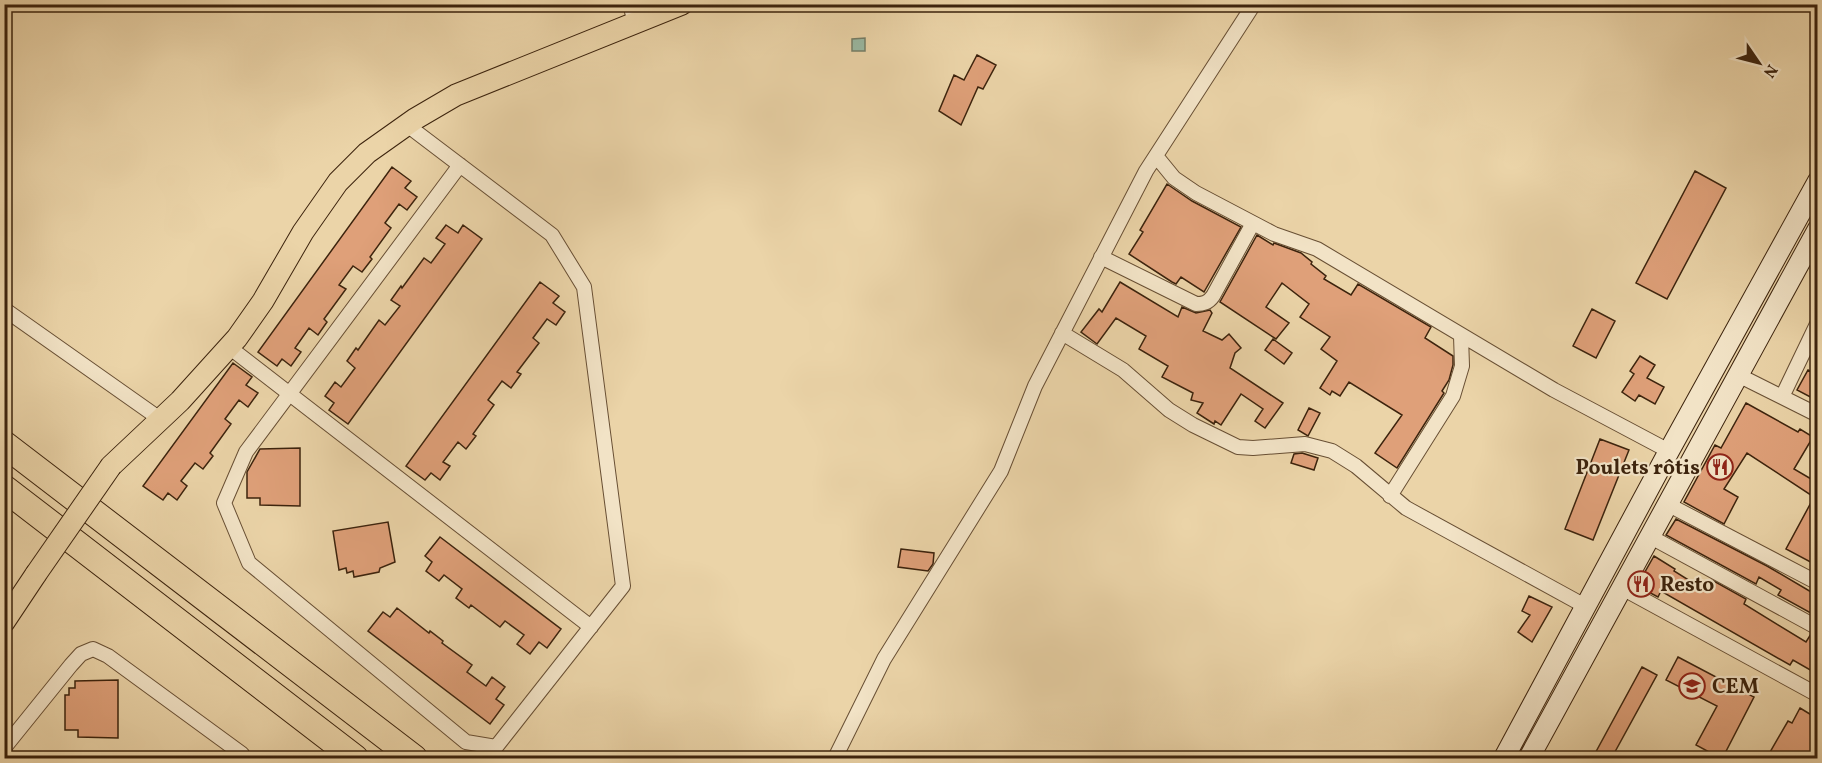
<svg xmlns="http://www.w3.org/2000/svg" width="1822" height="763" font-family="Vollkorn,serif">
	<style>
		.water { fill: #99b9a3; stroke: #747d67; stroke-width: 1.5 }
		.building { fill: #dfa079; stroke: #3c230d; stroke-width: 1.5 }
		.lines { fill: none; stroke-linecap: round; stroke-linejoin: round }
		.street-casing { stroke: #684f34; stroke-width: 16 }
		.secondary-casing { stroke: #3c230d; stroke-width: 22 }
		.primary-casing { stroke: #3c230d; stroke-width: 23 }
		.highway-casing { stroke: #3c230d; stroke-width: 28 }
		.street { stroke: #f2e3c6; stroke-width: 14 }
		.secondary { stroke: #f2e3c6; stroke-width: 20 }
		.primary { stroke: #ebd4a8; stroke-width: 21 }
		.highway { stroke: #ebd4a8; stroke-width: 26 }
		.primary-bridge-casing { stroke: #3c230d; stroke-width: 23; stroke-linecap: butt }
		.primary-bridge { stroke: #ebd4a8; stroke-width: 21 }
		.labels { text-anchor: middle; stroke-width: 4.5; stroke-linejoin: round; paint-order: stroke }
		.poi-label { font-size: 21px; font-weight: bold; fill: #3c230d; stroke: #f2e3c6; text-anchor: start }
	</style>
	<rect width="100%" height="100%" fill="#ebd4a8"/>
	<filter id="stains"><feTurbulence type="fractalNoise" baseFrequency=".00333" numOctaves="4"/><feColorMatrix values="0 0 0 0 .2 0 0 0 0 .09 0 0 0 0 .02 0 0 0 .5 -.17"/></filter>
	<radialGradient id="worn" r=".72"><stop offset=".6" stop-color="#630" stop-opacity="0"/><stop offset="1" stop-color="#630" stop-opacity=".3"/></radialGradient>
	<path class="water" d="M 865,38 L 865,51 L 852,51 L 852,39 Z"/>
	<path class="building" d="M 977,55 L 996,65 L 983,89 L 978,87 L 961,125 L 939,111 L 954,75 L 964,80 Z
		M 392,167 L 411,181 L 405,188 L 417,197 L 407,210 L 399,204 L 385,223 L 391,228 L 370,257 L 372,259 L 362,272 L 353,266 L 339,285 L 346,289 L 324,319 L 327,322 L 318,335 L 309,328 L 295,348 L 301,352 L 291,366 L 282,359 L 277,366 L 258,352 Z
		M 1695,171 L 1726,188 L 1667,299 L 1636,283 Z
		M 1167,184 L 1192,201 L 1241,227 L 1204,292 L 1181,277 L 1176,284 L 1172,282 L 1129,254 L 1143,232 L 1140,230 Z
		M 446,225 L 458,233 L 463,225 L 482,239 L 348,424 L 329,410 L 334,403 L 325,396 L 335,382 L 341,387 L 355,368 L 347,361 L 356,348 L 358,350 L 379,320 L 385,325 L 400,306 L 391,300 L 401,286 L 402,288 L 424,258 L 431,263 L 445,244 L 436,238 Z
		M 1257,235 L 1273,245 L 1274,243 L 1301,253 L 1312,262 L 1311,264 L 1326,276 L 1324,279 L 1351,295 L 1358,284 L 1431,327 L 1425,338 L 1453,356 L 1453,365 L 1449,380 L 1442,391 L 1444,393 L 1397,468 L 1375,453 L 1402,415 L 1349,382 L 1340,396 L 1332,391 L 1330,395 L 1320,388 L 1337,361 L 1321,349 L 1330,337 L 1300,317 L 1309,304 L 1282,283 L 1266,307 L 1289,323 L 1276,339 L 1220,302 Z
		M 540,282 L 559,296 L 553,303 L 565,312 L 556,325 L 547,319 L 533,338 L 539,343 L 517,372 L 521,374 L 511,388 L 502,381 L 488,400 L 494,405 L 473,434 L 476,436 L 466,449 L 458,442 L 443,462 L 450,466 L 440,480 L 431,473 L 425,480 L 406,466 Z
		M 1120,282 L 1178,317 L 1182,307 L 1196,313 L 1210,310 L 1212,313 L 1203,331 L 1222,340 L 1229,334 L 1241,348 L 1235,353 L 1230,368 L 1283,403 L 1265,428 L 1255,421 L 1263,409 L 1241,394 L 1221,425 L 1215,421 L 1214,424 L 1197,413 L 1203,403 L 1191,400 L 1193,393 L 1162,377 L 1168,366 L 1139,349 L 1146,336 L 1116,318 L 1097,344 L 1081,332 L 1099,309 L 1102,312 Z
		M 1592,309 L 1615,321 L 1596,358 L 1573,346 Z
		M 1273,339 L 1292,353 L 1284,364 L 1265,350 Z
		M 1640,356 L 1655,365 L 1647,378 L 1664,387 L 1655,404 L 1639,395 L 1635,401 L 1622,392 L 1634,374 L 1630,371 Z
		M 233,363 L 252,377 L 246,385 L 258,393 L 248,407 L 239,400 L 225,419 L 231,424 L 210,453 L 213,456 L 203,469 L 195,463 L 181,481 L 187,486 L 177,500 L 168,493 L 163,500 L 143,486 Z
		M 1808,370 L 1818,375 L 1818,401 L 1797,390 Z
		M 1746,403 L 1798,432 L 1800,429 L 1813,437 L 1794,469 L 1818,483 L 1818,566 L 1786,549 L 1814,497 L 1747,453 L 1724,489 L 1738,497 L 1724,524 L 1684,502 L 1715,445 L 1721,448 Z
		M 1309,408 L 1320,413 L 1308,436 L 1298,430 Z
		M 1600,439 L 1629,450 L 1593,540 L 1565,529 Z
		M 300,448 L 300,506 L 260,505 L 260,498 L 247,498 L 247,472 L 260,449 Z
		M 1302,453 L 1318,458 L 1314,470 L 1291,463 L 1294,454 Z
		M 1676,519 L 1767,566 L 1818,596 L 1818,617 L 1778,595 L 1781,590 L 1759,577 L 1756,584 L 1666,535 Z
		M 388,522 L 395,562 L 380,568 L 379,572 L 354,577 L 353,571 L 347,573 L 346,568 L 339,570 L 333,531 Z
		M 440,537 L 561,629 L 547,648 L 539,642 L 530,654 L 517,644 L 524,635 L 505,621 L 500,627 L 471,605 L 469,608 L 456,598 L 462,589 L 444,575 L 439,581 L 426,571 L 432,562 L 425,556 Z
		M 901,549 L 934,553 L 933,564 L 928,571 L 898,567 Z
		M 1654,556 L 1675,569 L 1674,571 L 1706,591 L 1712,580 L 1746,599 L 1744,604 L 1806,642 L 1811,634 L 1818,637 L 1818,662 L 1812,671 L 1793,660 L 1790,665 L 1661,591 L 1658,597 L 1637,586 Z
		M 1529,596 L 1552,607 L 1532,642 L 1518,632 L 1530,615 L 1522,611 Z
		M 397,608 L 429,633 L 430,631 L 443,641 L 442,643 L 472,665 L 467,672 L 486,686 L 492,677 L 505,687 L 496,699 L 504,705 L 490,724 L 368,631 L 383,612 L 390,617 Z
		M 1678,657 L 1754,697 L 1722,759 L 1696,745 L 1717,706 L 1666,680 Z
		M 1642,667 L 1657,675 L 1611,759 L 1592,759 Z
		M 118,680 L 118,738 L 78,737 L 78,730 L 65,730 L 65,695 L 69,695 L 69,688 L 75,688 L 75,681 Z
		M 1800,708 L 1818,719 L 1818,759 L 1766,759 L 1788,721 L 1792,723 Z"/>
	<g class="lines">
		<g class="street-casing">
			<path id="street" d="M 630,4 L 635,23
				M 407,125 L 552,235 L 584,287 L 623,586 L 496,747 L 466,742 L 249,563 L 224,503 L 246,452 L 460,165
				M 1156,156 L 1174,178 L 1196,193 L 1274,234 L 1317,249 L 1554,390 L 1669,451
				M 1101,257 L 1196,304 C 1203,304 1208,303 1213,296 L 1253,223
				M 4,309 L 160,419
				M 1062,333 L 1123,370 L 1169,410 L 1193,425 L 1238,447 L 1253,448 L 1305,444 L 1332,451 L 1356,466 L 1406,508 L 1585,606
				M 229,347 L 591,627
				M 1738,375 L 1818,415
				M 1782,397 L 1818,322
				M 1390,496 L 1453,396 L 1462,366 L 1461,336
				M 1667,504 L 1818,583
				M 1649,536 L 1818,628
				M 1622,588 L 1818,695
				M 4,748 L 71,665 L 81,654 L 93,649 L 108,656 L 242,754
				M 835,758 L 884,659 L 1001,471 L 1035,386 L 1146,171 L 1254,4"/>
		</g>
		<g class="secondary-casing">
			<path id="secondary" d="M 1504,758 L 1669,451 L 1818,181
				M 1529,758 C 1625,582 1721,406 1818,229"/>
		</g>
		<g class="primary-casing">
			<path id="primary" d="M 111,466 L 180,401 L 237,338 L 263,301 L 303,232 L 338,182 L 367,153 L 415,119 L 456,95 L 682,4
				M 4,622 L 36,574"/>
		</g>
		<g class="highway-casing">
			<path id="highway" d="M 4,444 L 414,758
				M 4,488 L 355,758"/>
		</g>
		<use href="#street" class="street"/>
		<use href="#secondary" class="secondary"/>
		<use href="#primary" class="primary"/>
		<use href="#highway" class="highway"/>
		<g class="primary-bridge-casing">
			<path id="primary-bridge" d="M 36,574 L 111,466"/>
		</g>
		<use href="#primary-bridge" class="primary-bridge"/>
	</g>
	<defs>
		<g id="restaurant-ring" transform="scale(1.35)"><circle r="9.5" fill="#f2e3c6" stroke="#8f2418" stroke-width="1.5"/><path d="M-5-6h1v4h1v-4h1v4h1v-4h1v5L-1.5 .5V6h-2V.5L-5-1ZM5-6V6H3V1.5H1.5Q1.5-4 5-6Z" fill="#8f2418"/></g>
		<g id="school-ring" transform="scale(1.35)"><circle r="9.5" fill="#f2e3c6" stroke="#8f2418" stroke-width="1.5"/><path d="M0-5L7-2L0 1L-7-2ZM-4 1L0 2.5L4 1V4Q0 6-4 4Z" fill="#8f2418"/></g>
	</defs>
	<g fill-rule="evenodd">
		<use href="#restaurant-ring" x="1720" y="467"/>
		<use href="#restaurant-ring" x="1641" y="584"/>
		<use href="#school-ring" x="1692" y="686"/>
	</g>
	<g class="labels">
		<g class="poi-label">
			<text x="1700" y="474" text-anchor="end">Poulets rôtis</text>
			<text x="1660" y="591">Resto</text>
			<text x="1712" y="693">CEM</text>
		</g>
	</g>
	<rect width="1822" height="763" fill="none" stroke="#ebd4a8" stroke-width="24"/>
	<rect x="6" y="6" width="1810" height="751" fill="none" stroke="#3c230d" stroke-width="3"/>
	<rect x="12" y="12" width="1798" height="739" fill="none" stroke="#3c230d" stroke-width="1.5"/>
	<g transform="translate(1759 63) rotate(125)" stroke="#f2e3c6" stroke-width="4.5" paint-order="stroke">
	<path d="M0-4.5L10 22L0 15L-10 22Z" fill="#3c230d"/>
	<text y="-9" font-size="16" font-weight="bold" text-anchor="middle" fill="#3c230d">N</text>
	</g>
	<rect width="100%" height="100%" filter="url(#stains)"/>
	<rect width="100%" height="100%" fill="url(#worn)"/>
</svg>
